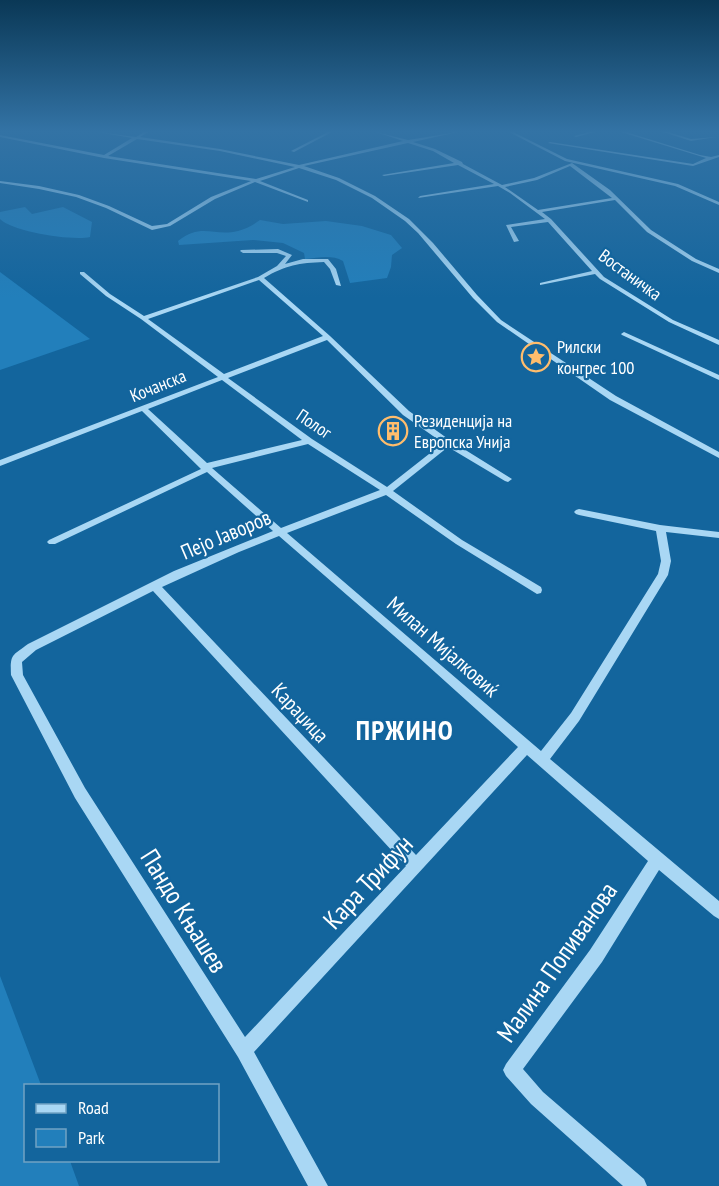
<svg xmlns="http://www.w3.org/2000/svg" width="719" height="1186" font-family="'PT Sans Narrow',sans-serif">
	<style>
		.green { fill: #227fbb }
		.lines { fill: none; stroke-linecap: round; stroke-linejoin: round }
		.minor { fill: #a9d7f4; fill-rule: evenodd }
		.labels { text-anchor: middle; stroke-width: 4.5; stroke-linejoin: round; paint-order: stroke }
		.far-street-label { font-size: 18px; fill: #fff; stroke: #13659d }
		.far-poi-label { font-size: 18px; fill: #fff; stroke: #13659d; text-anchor: start }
		.street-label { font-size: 21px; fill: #fff; stroke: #13659d }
		.near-street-label { font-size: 26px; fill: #fff; stroke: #13659d }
		.district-label { font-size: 27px; font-weight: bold; letter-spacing: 1.5px; fill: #fff; stroke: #13659d }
	</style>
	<rect width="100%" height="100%" fill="#13659d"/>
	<path class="green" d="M 25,207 L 32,214 L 63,207 L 92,222 L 90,237 C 72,241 13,232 0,219 L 0,212 Z
		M 260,220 L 283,224 L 326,221 L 362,226 L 391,235 L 402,248 L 392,255 L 391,267 L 387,278 L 350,283 L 343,261 C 331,254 318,258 305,259 L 304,253 L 283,243 L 253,240 L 179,245 L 178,241 C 202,222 213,237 238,231 C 246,229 253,225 260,220 Z
		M 0,272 L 90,339 L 0,370 Z
		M 0,976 L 41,1085 L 26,1086 L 26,1160 L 70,1161 L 79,1186 L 0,1186 Z"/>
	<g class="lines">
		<path class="minor" d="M 98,132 L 136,137 L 144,132 L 148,132 L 140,137 L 220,149 L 299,165 L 403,141 L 376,132 L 408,140 L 458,132 L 413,142 L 435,149 L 462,162 L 463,164 L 502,185 L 534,178 L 572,163 L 610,190 L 651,230 L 696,259 L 719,269 L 719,273 L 692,261 L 647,232 L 615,200 L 542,212 L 551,219 L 604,277 L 673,320 L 719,340 L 719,345 L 669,322 L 600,279 L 595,274 L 540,285 L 540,283 L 592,271 L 548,222 L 511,227 L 519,241 L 514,242 L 506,225 L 545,219 L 510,193 L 498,186 L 418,198 L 420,196 L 494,184 L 458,165 L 384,176 L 382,175 L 454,163 L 433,151 L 408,143 L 304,166 L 339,178 L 375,196 L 409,219 L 433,243 L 477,295 L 501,320 L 616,396 L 719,452 L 719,458 L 610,400 L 497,322 L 473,298 L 418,233 L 405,221 L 372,198 L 336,180 L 299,168 L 260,181 L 308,200 L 308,202 L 255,182 L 215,199 L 170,226 L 152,230 L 106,208 L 76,197 L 39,189 L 0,183 L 0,181 L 39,186 L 79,195 L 109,206 L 152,226 L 167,224 L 211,197 L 251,181 L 104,158 L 0,137 L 0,135 L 104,155 L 132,138 ZM 137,139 L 220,151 L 295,167 L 256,179 L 108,156 ZM 570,166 L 612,198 L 538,210 L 505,187 L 537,180 Z
			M 328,132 L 332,132 L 294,152 L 291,151 Z
			M 509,132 L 513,132 L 567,159 L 678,184 L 719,202 L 719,205 L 675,186 L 565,161 Z
			M 590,132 L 595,132 L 576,137 L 574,136 Z
			M 621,132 L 626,132 L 700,155 L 711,157 L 719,155 L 719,157 L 693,166 L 548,143 L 550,142 L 693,164 L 706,158 Z
			M 663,132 L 668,132 L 691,139 L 716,137 L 691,141 Z
			M 241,250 L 278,249 L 292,255 L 285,264 L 303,259 L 328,259 L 336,269 L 341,286 L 336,285 L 330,269 L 324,262 C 299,263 286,265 264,278 L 330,336 L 409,411 L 451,441 L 512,479 L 508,482 L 505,481 L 448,447 L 393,491 L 462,540 L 541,587 L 542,590 L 541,593 L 537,594 L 456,544 L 386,495 L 287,533 L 541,751 L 571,713 L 658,574 L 661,561 L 656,531 L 579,515 L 576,514 L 574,512 L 576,510 L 579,509 L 660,525 L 719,532 L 719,538 L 666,532 L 671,561 L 668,575 L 579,721 L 550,759 L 719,901 L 719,919 L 714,916 L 659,870 L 602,962 L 523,1069 L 543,1092 L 644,1179 L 647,1186 L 623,1186 L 531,1104 L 506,1076 L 503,1070 L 506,1064 L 590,950 L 648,861 L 527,755 L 254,1052 L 328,1186 L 308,1186 L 238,1057 L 75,798 L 11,675 C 10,654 12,656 28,644 L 174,571 L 273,531 L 207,472 L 55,544 L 49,544 L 47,542 L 49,540 L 201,469 L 142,411 L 0,466 L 0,460 L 218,377 L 141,319 L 106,296 L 80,274 L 80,272 L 84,272 L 110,294 L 144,316 L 258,277 L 277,266 L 286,256 L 277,253 L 243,253 L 240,251 ZM 259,280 L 323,336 L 224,374 L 148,319 ZM 327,340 L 403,415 L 443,443 L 387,487 L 312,439 L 228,378 ZM 222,380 L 302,440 L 207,463 L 148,409 ZM 308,444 L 380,490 L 281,528 L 212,468 ZM 279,536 L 416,655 L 518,747 L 416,855 L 162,587 L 239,552 ZM 153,591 L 406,866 L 245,1037 L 85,788 L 23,675 L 22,662 L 36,650 Z
			M 624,332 L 719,375 L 719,380 L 622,335 L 621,334 Z"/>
	</g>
	<linearGradient id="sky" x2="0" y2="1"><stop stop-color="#0a3856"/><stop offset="0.44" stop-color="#3373a5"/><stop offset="1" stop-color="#3373a5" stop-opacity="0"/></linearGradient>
	<rect width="719" height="298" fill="url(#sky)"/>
	<defs>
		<g id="sight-ring" transform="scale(1.5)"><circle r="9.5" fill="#13659d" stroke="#ffbd6c" stroke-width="1.5"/><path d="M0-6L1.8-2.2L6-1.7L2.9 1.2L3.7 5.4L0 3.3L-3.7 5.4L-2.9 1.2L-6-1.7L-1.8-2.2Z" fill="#ffbd6c"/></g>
		<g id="building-ring" transform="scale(1.5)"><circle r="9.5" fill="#13659d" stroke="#ffbd6c" stroke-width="1.5"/><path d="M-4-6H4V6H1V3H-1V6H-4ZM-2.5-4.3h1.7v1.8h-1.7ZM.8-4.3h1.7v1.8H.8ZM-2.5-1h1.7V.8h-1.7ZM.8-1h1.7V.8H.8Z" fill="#ffbd6c"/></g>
	</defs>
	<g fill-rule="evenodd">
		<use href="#sight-ring" x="536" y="357"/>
		<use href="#building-ring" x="393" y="431"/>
	</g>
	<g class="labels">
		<g class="far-street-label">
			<text transform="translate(630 275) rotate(36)" y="6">Востаничка</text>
			<text transform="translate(158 386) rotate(-22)" y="6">Кочанска</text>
			<text transform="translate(314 424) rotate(34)" y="6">Полог</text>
		</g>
		<g class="far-poi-label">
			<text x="557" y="353">Рилски<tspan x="557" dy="21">конгрес 100</tspan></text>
			<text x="414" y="427">Резиденција на<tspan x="414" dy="21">Европска Унија</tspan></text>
		</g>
		<g class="street-label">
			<text transform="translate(226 535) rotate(-23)" y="7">Пејо Јаворов</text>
			<text transform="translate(443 647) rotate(41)" y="7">Милан Мијалковиќ</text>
			<text transform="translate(300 713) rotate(47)" y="7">Караџица</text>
		</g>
		<g class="near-street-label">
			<text transform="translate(368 882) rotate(-47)" y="9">Кара Трифун</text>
			<text transform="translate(184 911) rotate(58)" y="9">Пандо Књашев</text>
			<text transform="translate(557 962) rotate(-55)" y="9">Малина Попиванова</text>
		</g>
		<g class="district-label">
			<text x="405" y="740">ПРЖИНО</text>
		</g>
	</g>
	<rect x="24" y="1084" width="195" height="78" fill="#13659d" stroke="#71a3c4" stroke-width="1.5"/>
	<rect x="36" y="1104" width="30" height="9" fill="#a9d7f4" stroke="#71a3c4" stroke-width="1.5"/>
	<text x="78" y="1114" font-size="18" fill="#ffffff">Road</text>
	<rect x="36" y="1129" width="30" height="18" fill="#227fbb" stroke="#71a3c4" stroke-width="1.5"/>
	<text x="78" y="1144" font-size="18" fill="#ffffff">Park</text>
</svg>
